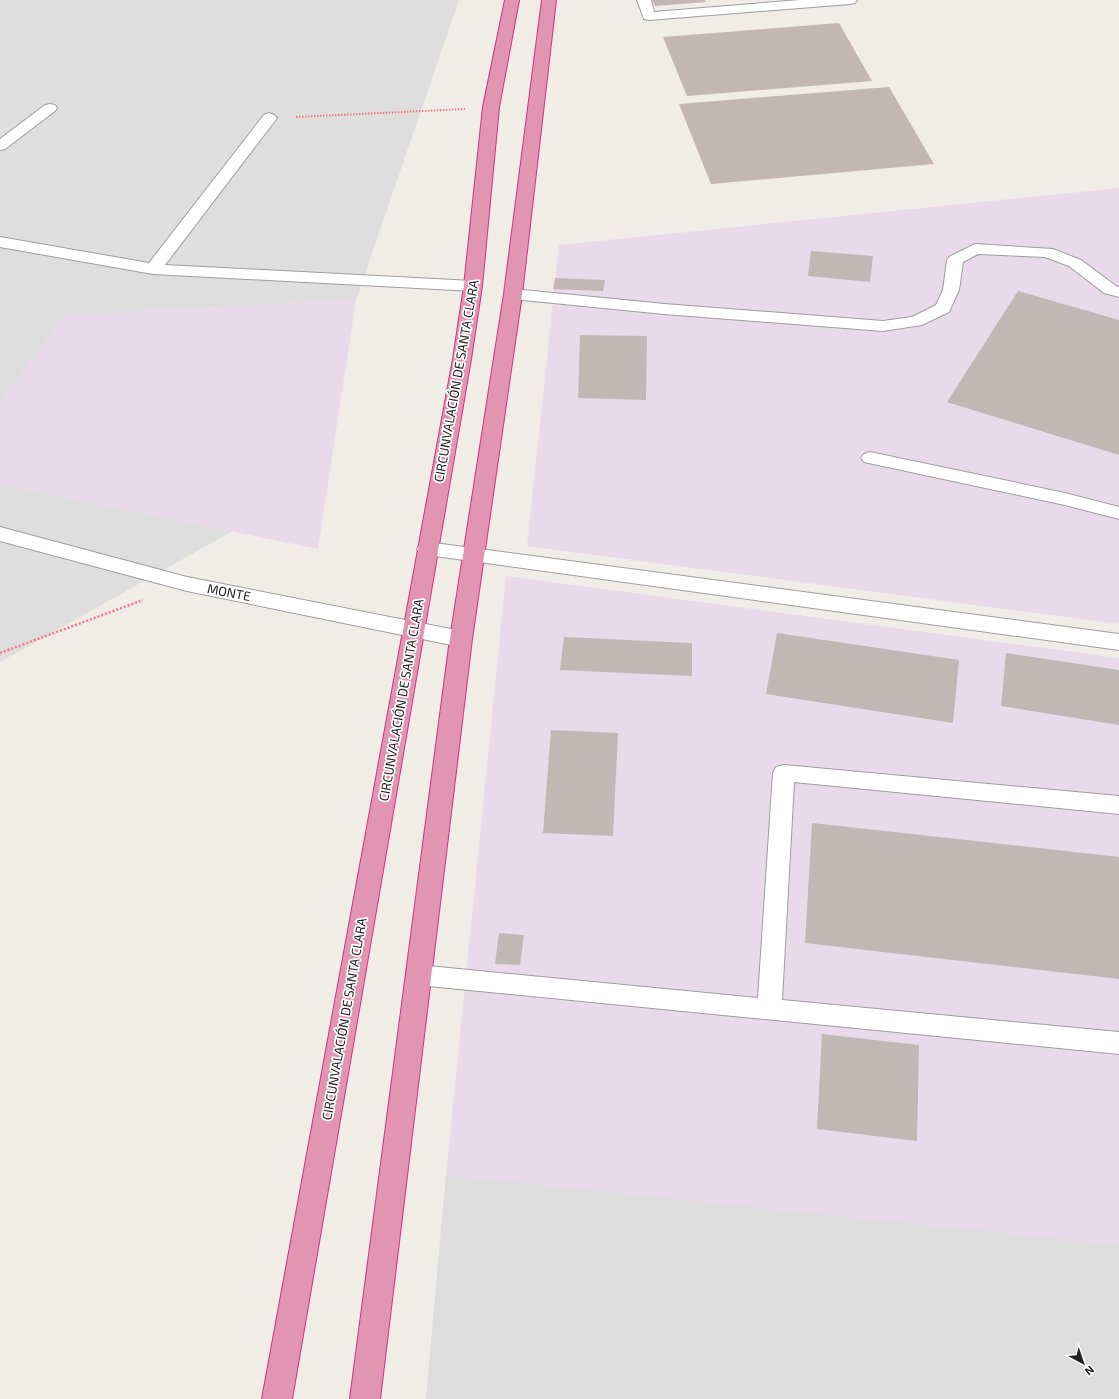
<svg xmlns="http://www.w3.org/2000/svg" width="1119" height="1399" font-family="'Exo 2',sans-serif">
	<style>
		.residential { fill: #dfdede }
		.industrial { fill: #e9dae9 }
		.parking { fill: #ddd }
		.building { fill: #c1b7b4 }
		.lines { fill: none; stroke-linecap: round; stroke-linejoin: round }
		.lane-casing { stroke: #9e9e9e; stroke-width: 2 }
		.street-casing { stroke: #9e9e9e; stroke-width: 2 }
		.highway-casing { stroke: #d13284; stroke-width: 2 }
		.path-far1 { stroke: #f27780; stroke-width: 2; stroke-dasharray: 1.5 1.5; stroke-linecap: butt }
		.path { stroke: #f27780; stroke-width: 2.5; stroke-dasharray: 2 2; stroke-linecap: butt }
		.lane { fill: #fff; fill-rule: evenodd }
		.street { fill: #fff; fill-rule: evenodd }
		.highway { fill: #e295b1; fill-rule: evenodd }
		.labels { text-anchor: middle; stroke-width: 3.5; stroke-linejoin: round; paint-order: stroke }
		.street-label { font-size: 13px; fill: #212121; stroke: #fff }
	</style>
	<rect width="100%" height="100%" fill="#f0ece8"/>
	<path class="residential" d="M 0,0 L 459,0 L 356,300 L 66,315 L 0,403 Z
		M 0,484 L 233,531 L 0,662 Z"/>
	<path class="industrial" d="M 1119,188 L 1119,624 L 527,546 L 559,245 Z
		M 356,300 L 318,549 L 0,484 L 0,403 L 66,315 Z
		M 506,576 L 1119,658 L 1119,1399 L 426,1399 L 446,1175 Z"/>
	<path class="parking" d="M 446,1175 L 1119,1245 L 1119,1399 L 426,1399 Z"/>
	<path class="building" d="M 652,0 L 705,0 L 706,2 L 655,6 Z
		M 839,23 L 872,81 L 687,96 L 663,37 Z
		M 889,87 L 934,164 L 711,184 L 679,104 Z
		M 811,251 L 873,256 L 870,282 L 808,276 Z
		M 555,278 L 605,280 L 603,291 L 553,289 Z
		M 1018,291 L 1119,320 L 1119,455 L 947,402 Z
		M 580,335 L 647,336 L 646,400 L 578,398 Z
		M 777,633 L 959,660 L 953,723 L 766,694 Z
		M 564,637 L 692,643 L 692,676 L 560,670 Z
		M 1006,653 L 1119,670 L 1119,725 L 1001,706 Z
		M 551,730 L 618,733 L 613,836 L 543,833 Z
		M 812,823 L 1119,857 L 1119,979 L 805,943 Z
		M 499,933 L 524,935 L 520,965 L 495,964 Z
		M 822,1034 L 919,1045 L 917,1141 L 817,1129 Z"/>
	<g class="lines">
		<g class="lane-casing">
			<path id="lane" d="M 637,0 L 651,0 L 654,12 L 800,0 L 857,0 L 855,3 L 850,4 L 649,20 L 644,19 Z
				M 50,104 L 55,105 L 57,108 L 55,111 L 5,149 L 0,150 L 0,139 L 45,105 Z
				M 975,244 L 1053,249 L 1081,260 L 1116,286 L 1119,287 L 1119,297 L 1104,293 L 1069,266 L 1045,257 L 978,254 L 963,262 L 959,290 L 949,312 L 922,325 L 883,331 L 664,314 L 513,299 L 507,298 L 505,294 L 507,290 L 513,289 L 664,304 L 883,321 L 912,317 L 936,305 L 943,290 L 947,260 L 949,257 Z
				M 870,452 L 1065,493 L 1119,507 L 1119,519 L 1065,505 L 864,462 L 861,458 L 864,454 Z
				M 784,765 L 1119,796 L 1119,814 L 794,782 L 782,1000 L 1119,1032 L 1119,1054 L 418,985 L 410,982 L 406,975 L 410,968 L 418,965 L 758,998 L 773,773 L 776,767 Z"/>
		</g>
		<g class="street-casing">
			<path id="street" d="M 269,113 L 274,115 L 277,118 L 165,265 L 473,281 L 479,282 L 482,286 L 479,290 L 473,291 L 153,274 L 0,247 L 0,237 L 149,263 L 264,115 Z
				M 0,527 L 187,577 L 461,631 L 469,634 L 472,639 L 469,644 L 461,647 L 187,591 L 0,541 Z
				M 427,542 L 1119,634 L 1119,650 L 420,554 L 417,549 L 420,544 Z"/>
		</g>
		<g class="highway-casing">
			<path id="highway" d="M 505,0 L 519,0 L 499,107 L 482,286 L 471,359 L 292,1399 L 262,1399 L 453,359 L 464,286 L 483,107 Z
				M 542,0 L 556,0 L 522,294 L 472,639 L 380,1399 L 350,1399 L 450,639 L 504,294 Z"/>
		</g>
		<path class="path-far1" d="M 296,117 L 465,109"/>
		<path class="path" d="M 0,653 L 143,600"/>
		<use href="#lane" class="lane"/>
		<use href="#street" class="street"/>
		<use href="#highway" class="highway"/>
	</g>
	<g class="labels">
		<g class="street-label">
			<text transform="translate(456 381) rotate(-80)" y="5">CIRCUNVALACIÓN DE SANTA CLARA</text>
			<text transform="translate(229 592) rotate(11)" y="5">MONTE</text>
			<text transform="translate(401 700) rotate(-80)" y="5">CIRCUNVALACIÓN DE SANTA CLARA</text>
			<text transform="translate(344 1019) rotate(-80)" y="5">CIRCUNVALACIÓN DE SANTA CLARA</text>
		</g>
	</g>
	<g transform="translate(1083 1363) rotate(140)" stroke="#ffffff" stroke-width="3" paint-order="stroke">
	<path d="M0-3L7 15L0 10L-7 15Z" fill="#212121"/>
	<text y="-6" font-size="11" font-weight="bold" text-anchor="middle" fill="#212121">N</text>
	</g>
</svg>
